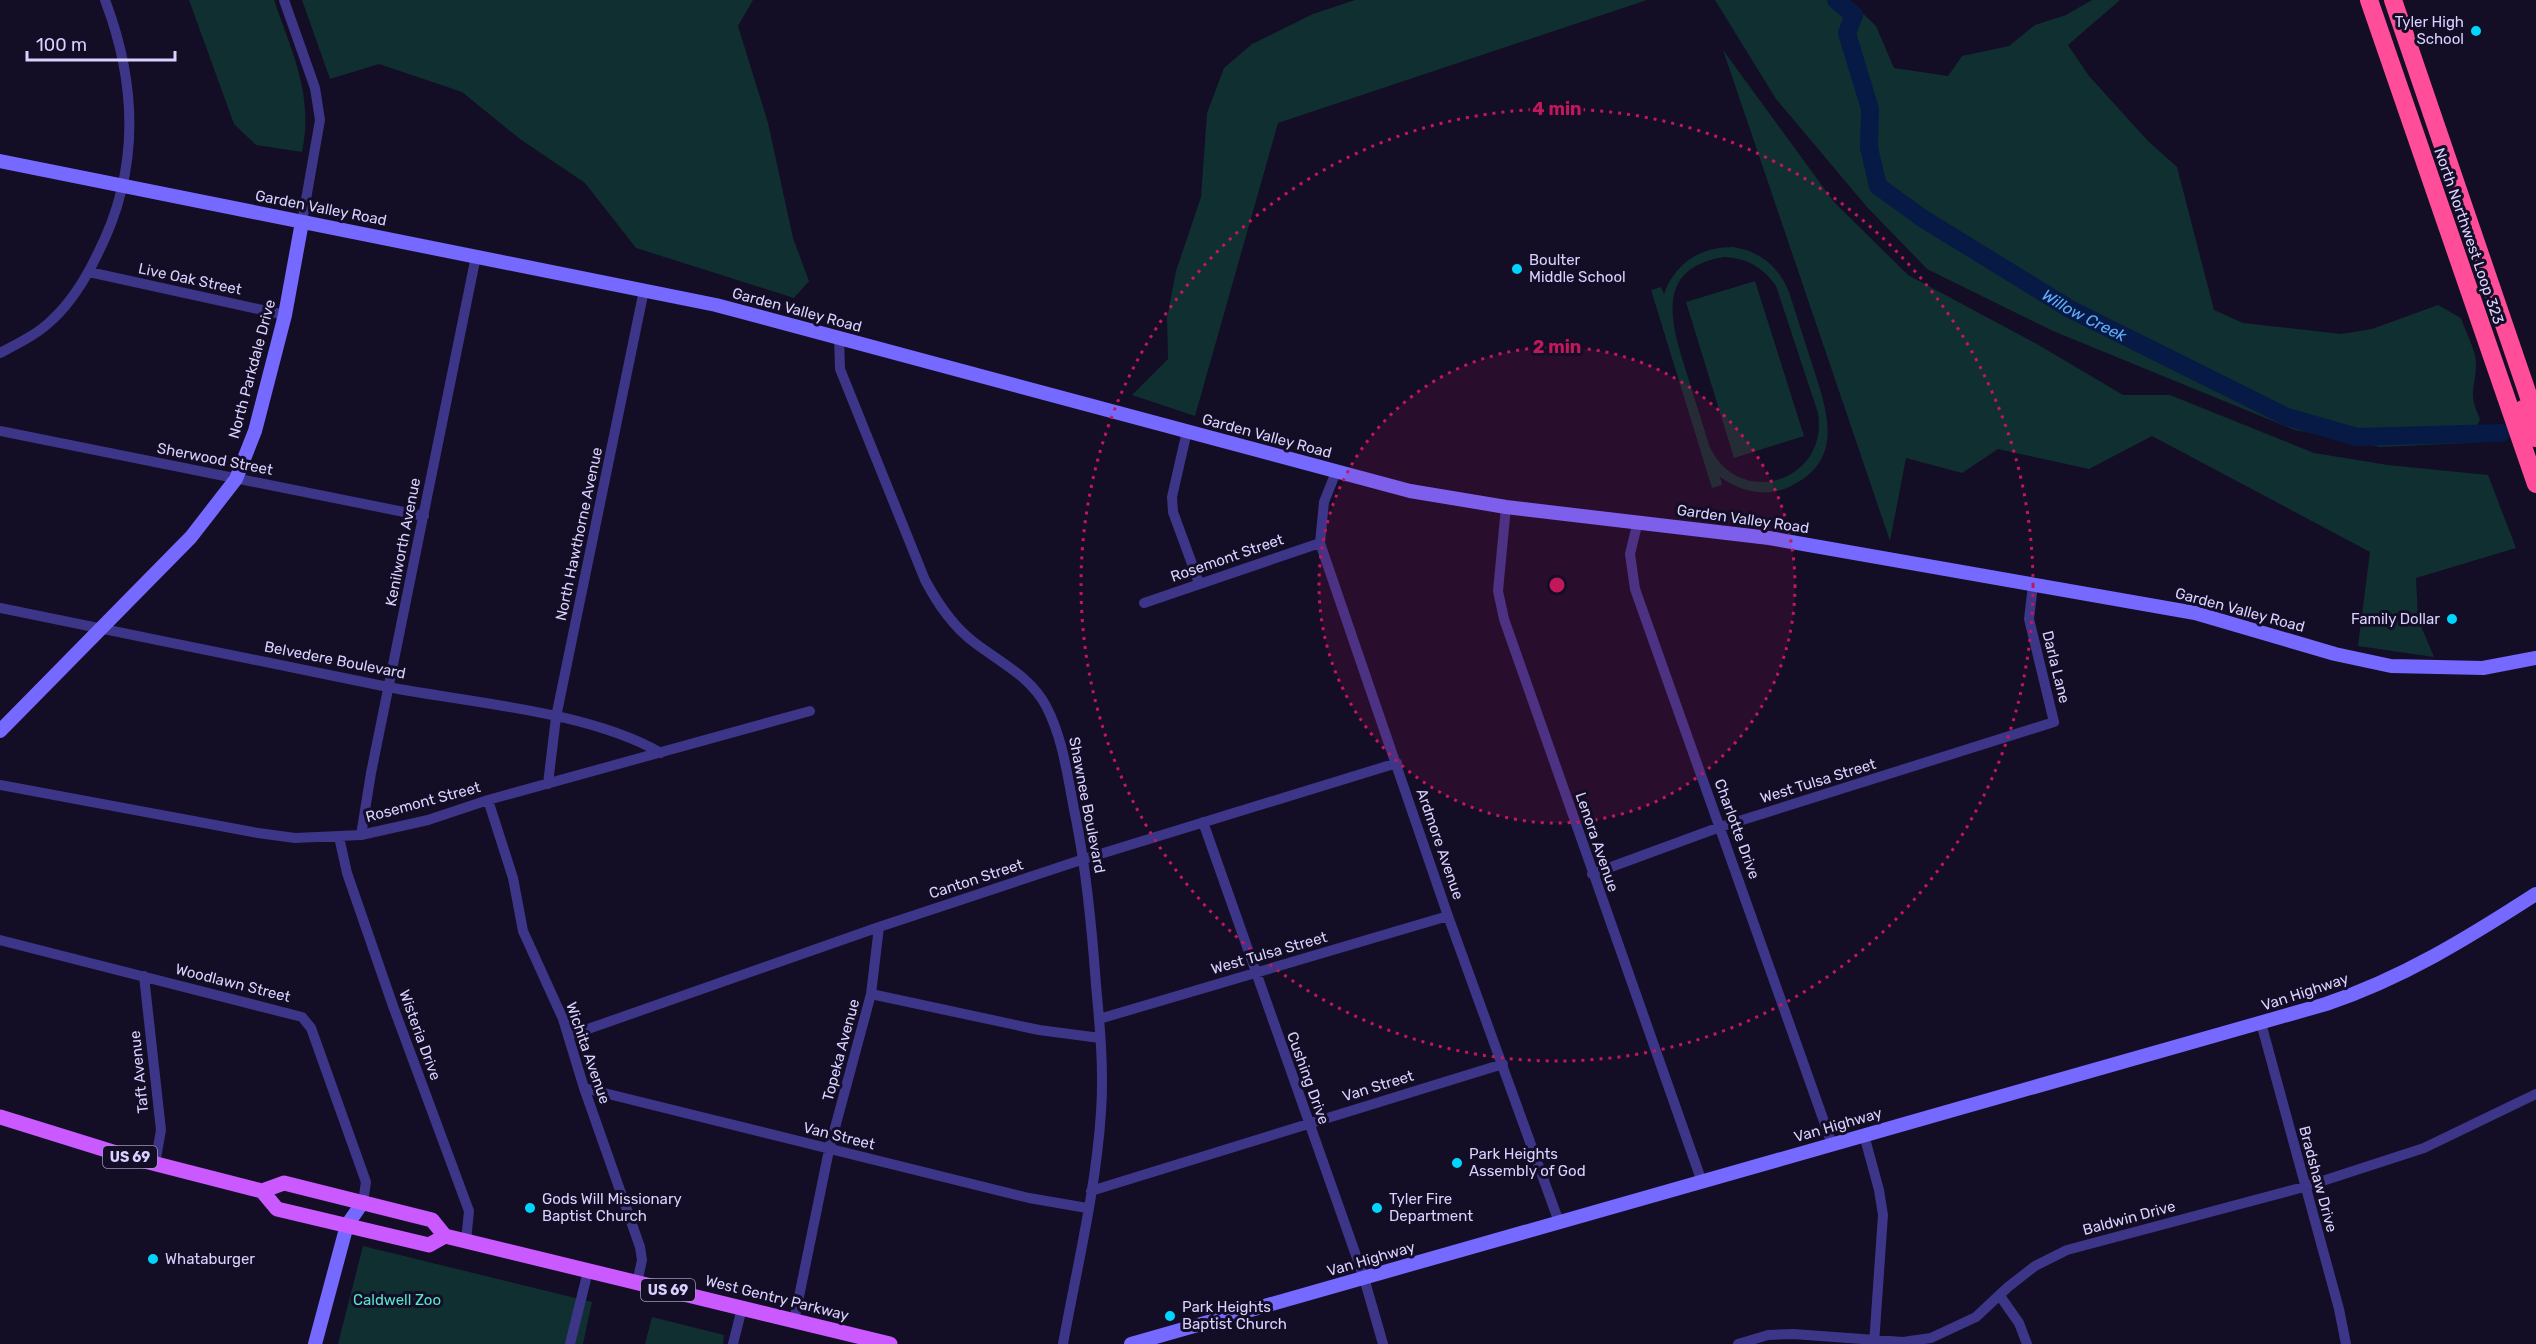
<svg xmlns="http://www.w3.org/2000/svg" width="2536" height="1344" font-family="Rubik,sans-serif">
	<style>
		.green { fill: #102f30; fill-rule: evenodd }
		.lines { fill: none; stroke-linecap: round; stroke-linejoin: round }
		.river { stroke: #071a45; stroke-width: 18 }
		.street { stroke: #3d3588; stroke-width: 10 }
		.secondary { stroke: #7569ff; stroke-width: 14 }
		.primary { stroke: #ca59ff; stroke-width: 15 }
		.highway { stroke: #ff4d99; stroke-width: 18 }
		.ring { fill: none; stroke: #c2185b; stroke-width: 3; stroke-dasharray: 3 6 }
		.poi-dot { fill: #00d6fd; stroke: #130d26; stroke-width: 2 }
		.labels { text-anchor: middle; stroke-width: 6; stroke-linejoin: round; paint-order: stroke }
		.shield { fill: #130d26; stroke: #9e97be; stroke-width: 1.5 }
		.shield-label { font-size: 14px; font-weight: bold; fill: #d9d2ff }
		.poi-label { font-size: 15px; fill: #d9d2ff; stroke: #130d26; text-anchor: start }
		.street-label { font-size: 15px; fill: #d9d2ff; stroke: #130d26 }
		.park-label { font-size: 15px; fill: #56e7cb; stroke: #130d26 }
		.water-label { font-size: 16px; font-style: italic; fill: #60adff; stroke: #130d26 }
		.centre { fill: #c2185b; stroke: #130d26; stroke-width: 3 }
		.ring-label { font-size: 18px; text-anchor: middle; font-weight: bold; fill: #c2185b; stroke: #130d26; stroke-width: 6; stroke-linejoin: round; paint-order: stroke }
	</style>
	<rect width="100%" height="100%" fill="#130d26"/>
	<path class="green" d="M 189,0 L 274,0 C 292,53 314,95 302,152 L 256,145 L 234,124 Z
		M 302,0 L 753,0 L 738,26 L 768,123 L 793,238 L 809,281 L 794,298 L 636,248 L 585,183 L 520,139 L 462,92 L 379,64 L 330,79 Z
		M 1355,0 L 1647,0 L 1278,123 L 1195,416 L 1132,395 L 1168,359 L 1167,318 L 1176,271 L 1201,197 L 1207,113 L 1224,68 L 1252,44 L 1313,14 Z
		M 1715,0 L 1849,0 L 1876,26 L 1894,68 L 1948,76 L 1962,56 L 2009,46 L 2035,25 L 2066,15 L 2092,0 L 2120,0 L 2068,45 L 2089,76 L 2148,141 L 2177,167 L 2214,310 L 2243,323 L 2341,334 L 2372,329 L 2438,305 L 2461,318 C 2465,331 2476,350 2476,363 C 2476,389 2467,391 2480,419 L 2470,443 L 2380,447 L 2295,430 L 2053,331 L 1927,269 L 1867,207 L 1776,99 Z
		M 1723,50 L 1834,202 L 1908,275 L 2037,344 L 2123,395 L 2170,395 L 2314,453 L 2388,465 L 2488,475 L 2516,548 L 2416,578 L 2418,619 L 2434,657 L 2358,646 L 2370,552 L 2152,436 L 2089,469 L 1998,449 L 1962,473 L 1906,458 L 1890,541 Z
		M 1733,247 C 1760,251 1779,267 1789,292 C 1797,317 1805,342 1813,367 C 1828,413 1845,461 1789,487 C 1765,498 1740,491 1720,477 L 1722,485 L 1712,488 L 1651,290 L 1661,287 L 1664,294 C 1675,263 1700,247 1733,247 ZM 1724,257 C 1746,258 1763,267 1776,286 L 1818,413 C 1829,483 1737,510 1709,445 C 1702,421 1694,398 1687,374 C 1672,327 1652,268 1724,257 Z
		M 1755,281 L 1804,436 L 1734,458 L 1686,302 Z
		M 363,1246 L 592,1302 L 583,1344 L 338,1344 Z
		M 652,1317 L 724,1335 L 723,1344 L 645,1344 Z"/>
	<g class="lines">
		<path class="river" id="s1" d="M 1836,0 L 1854,15 L 1847,33 L 1870,109 L 1869,148 L 1878,186 L 1922,218 L 2070,309 L 2287,417 L 2357,437 L 2501,433"/>
		<path class="street" d="M 284,0 L 315,88 L 320,120 L 302,222
			M 89,272 L 285,315
			M 839,337 L 840,369 L 925,580 C 938,604 953,627 975,643 C 1000,662 1031,677 1046,706 C 1064,740 1068,781 1076,819 C 1087,874 1092,929 1096,985 C 1100,1027 1104,1070 1101,1112 C 1096,1190 1077,1267 1063,1344
			M 0,353 C 19,343 38,334 53,319 C 72,301 86,278 97,255 C 140,172 138,87 105,0
			M 0,431 L 424,516
			M 1187,431 L 1172,497 L 1173,512 L 1199,583
			M 1336,472 L 1324,502 L 1320,543 L 1448,916 L 1559,1222
			M 1506,507 L 1498,591 L 1504,619 L 1702,1182
			M 1638,521 L 1630,554 L 1635,589 L 1832,1144
			M 1144,603 L 1320,543
			M 0,608 C 129,634 258,661 388,687 C 471,703 588,711 661,753
			M 548,784 L 556,717 L 644,290
			M 0,785 L 258,833 L 295,838 L 361,835 L 428,820 L 488,800 L 810,711
			M 488,800 L 513,878 L 523,931 L 563,1019 L 584,1088 L 640,1247 L 642,1260 L 637,1283
			M 1203,822 L 1364,1278 L 1383,1344
			M 361,835 L 371,773 L 476,256
			M 339,837 L 347,873 L 393,1006 L 469,1211 L 466,1241
			M 1592,874 L 1720,827 L 2054,722 L 2029,619 L 2033,585
			M 0,940 L 302,1017 L 311,1028 L 366,1182 L 363,1202
			M 144,976 L 161,1130 L 155,1164
			M 871,994 L 1039,1030 L 1100,1038
			M 1099,1019 L 1448,916
			M 2261,1023 L 2339,1309 L 2346,1344
			M 568,1036 L 879,927 L 1084,859 L 1397,763
			M 584,1088 L 1029,1198 L 1087,1208
			M 1864,1135 L 1879,1190 L 1883,1215 L 1874,1344
			M 1091,1191 L 1503,1064
			M 2000,1296 L 2019,1323 L 2027,1344
			M 794,1321 L 829,1150 L 871,994 L 879,927
			M 570,1344 L 588,1271
			M 733,1344 L 742,1308
			M 1738,1344 L 1768,1335 L 1793,1334 L 1903,1342 L 1931,1338 L 1976,1317 L 2008,1287 L 2035,1266 L 2067,1250 L 2304,1187 L 2424,1148 L 2536,1094"/>
		<path class="secondary" d="M 0,161 L 716,305 L 1410,491 L 1506,507 L 1769,538 L 2195,613 L 2335,654 L 2391,666 L 2483,668 L 2536,658
			M 0,731 L 191,537 L 236,479 L 255,431 L 285,315 L 302,222
			M 315,1344 L 347,1225 L 363,1202
			M 1131,1344 L 2326,1004 C 2403,978 2468,938 2536,894"/>
		<path class="primary" d="M 0,1117 L 129,1157 L 262,1191 L 284,1183 L 432,1220 L 445,1236 L 890,1344
			M 262,1191 L 277,1209 L 429,1245 L 445,1236"/>
		<path class="highway" d="M 2369,0 L 2536,484
			M 2393,0 L 2536,418
			M 2523,409 L 2536,438"/>
	</g>
	<circle cx="1557" cy="585" r="238" fill="#c2185b" fill-opacity=".12"/>
	<g class="ring">
		<circle cx="1557" cy="585" r="238"/>
		<circle cx="1557" cy="585" r="476"/>
	</g>
	<g class="poi-dot">
		<circle cx="2476" cy="31" r="6"/>
		<circle cx="1517" cy="269" r="6"/>
		<circle cx="2452" cy="619" r="6"/>
		<circle cx="1457" cy="1163" r="6"/>
		<circle cx="530" cy="1208" r="6"/>
		<circle cx="1377" cy="1208" r="6"/>
		<circle cx="153" cy="1259" r="6"/>
		<circle cx="1170" cy="1316" r="6"/>
	</g>
	<g class="labels">
		<g class="shield">
			<rect x="103" y="1146" width="54" height="22" rx="4.5"/>
			<rect x="641" y="1279" width="54" height="22" rx="4.5"/>
		</g>
		<g class="shield-label">
			<text x="130" y="1162">US 69</text>
			<text x="668" y="1295">US 69</text>
		</g>
		<g class="poi-label">
			<text x="2464" y="27" text-anchor="end">Tyler High<tspan x="2464" dy="17">School</tspan></text>
			<text x="1529" y="265">Boulter<tspan x="1529" dy="17">Middle School</tspan></text>
			<text x="2440" y="624" text-anchor="end">Family Dollar</text>
			<text x="1469" y="1159">Park Heights<tspan x="1469" dy="17">Assembly of God</tspan></text>
			<text x="542" y="1204">Gods Will Missionary<tspan x="542" dy="17">Baptist Church</tspan></text>
			<text x="1389" y="1204">Tyler Fire<tspan x="1389" dy="17">Department</tspan></text>
			<text x="165" y="1264">Whataburger</text>
			<text x="1182" y="1312">Park Heights<tspan x="1182" dy="17">Baptist Church</tspan></text>
		</g>
		<g class="street-label">
			<text transform="translate(321 208) rotate(11)" y="5">Garden Valley Road</text>
			<text transform="translate(2469 236) rotate(71)" y="5">North Northwest Loop 323</text>
			<text transform="translate(190 279) rotate(12)" y="5">Live Oak Street</text>
			<text transform="translate(797 310) rotate(15)" y="5">Garden Valley Road</text>
			<text transform="translate(252 369) rotate(-75)" y="5">North Parkdale Drive</text>
			<text transform="translate(1267 436) rotate(15)" y="5">Garden Valley Road</text>
			<text transform="translate(215 459) rotate(11)" y="5">Sherwood Street</text>
			<text transform="translate(1743 519) rotate(8)" y="5">Garden Valley Road</text>
			<text transform="translate(579 534) rotate(-78)" y="5">North Hawthorne Avenue</text>
			<text transform="translate(403 542) rotate(-79)" y="5">Kenilworth Avenue</text>
			<text transform="translate(1227 558) rotate(-19)" y="5">Rosemont Street</text>
			<text transform="translate(2240 610) rotate(15)" y="5">Garden Valley Road</text>
			<text transform="translate(335 660) rotate(11)" y="5">Belvedere Boulevard</text>
			<text transform="translate(2056 667) rotate(76)" y="5">Darla Lane</text>
			<text transform="translate(1818 781) rotate(-17)" y="5">West Tulsa Street</text>
			<text transform="translate(423 802) rotate(-15)" y="5">Rosemont Street</text>
			<text transform="translate(1087 805) rotate(79)" y="5">Shawnee Boulevard</text>
			<text transform="translate(1737 829) rotate(70)" y="5">Charlotte Drive</text>
			<text transform="translate(1597 842) rotate(71)" y="5">Lenora Avenue</text>
			<text transform="translate(1440 844) rotate(71)" y="5">Ardmore Avenue</text>
			<text transform="translate(976 879) rotate(-18)" y="5">Canton Street</text>
			<text transform="translate(1269 953) rotate(-16)" y="5">West Tulsa Street</text>
			<text transform="translate(233 983) rotate(14)" y="5">Woodlawn Street</text>
			<text transform="translate(2305 992) rotate(-18)" y="5">Van Highway</text>
			<text transform="translate(420 1035) rotate(70)" y="5">Wisteria Drive</text>
			<text transform="translate(841 1050) rotate(-75)" y="5">Topeka Avenue</text>
			<text transform="translate(588 1053) rotate(71)" y="5">Wichita Avenue</text>
			<text transform="translate(139 1072) rotate(-96)" y="5">Taft Avenue</text>
			<text transform="translate(1308 1078) rotate(70)" y="5">Cushing Drive</text>
			<text transform="translate(1378 1086) rotate(-17)" y="5">Van Street</text>
			<text transform="translate(1838 1125) rotate(-16)" y="5">Van Highway</text>
			<text transform="translate(839 1136) rotate(14)" y="5">Van Street</text>
			<text transform="translate(2318 1179) rotate(75)" y="5">Bradshaw Drive</text>
			<text transform="translate(2129 1218) rotate(-15)" y="5">Baldwin Drive</text>
			<text transform="translate(1371 1259) rotate(-16)" y="5">Van Highway</text>
			<text transform="translate(777 1298) rotate(14)" y="5">West Gentry Parkway</text>
		</g>
		<g class="park-label">
			<text x="397" y="1305">Caldwell Zoo</text>
		</g>
		<g class="water-label">
			<text dy="6" stroke="none"><textPath href="#s1" startOffset="444">Willow Creek</textPath></text>
		</g>
	</g>
	<circle cx="1557" cy="585" r="9" class="centre"/>
	<g class="ring-label">
		<text x="1557" y="115">4 min</text>
		<text x="1557" y="353">2 min</text>
	</g>
	<path d="M27 51v9h148v-9" fill="none" stroke="#d9d2ff" stroke-width="3"/>
	<text x="36" y="51" font-size="18" fill="#d9d2ff" stroke="#130d26" stroke-width="4.5" paint-order="stroke">100 m</text>
</svg>
